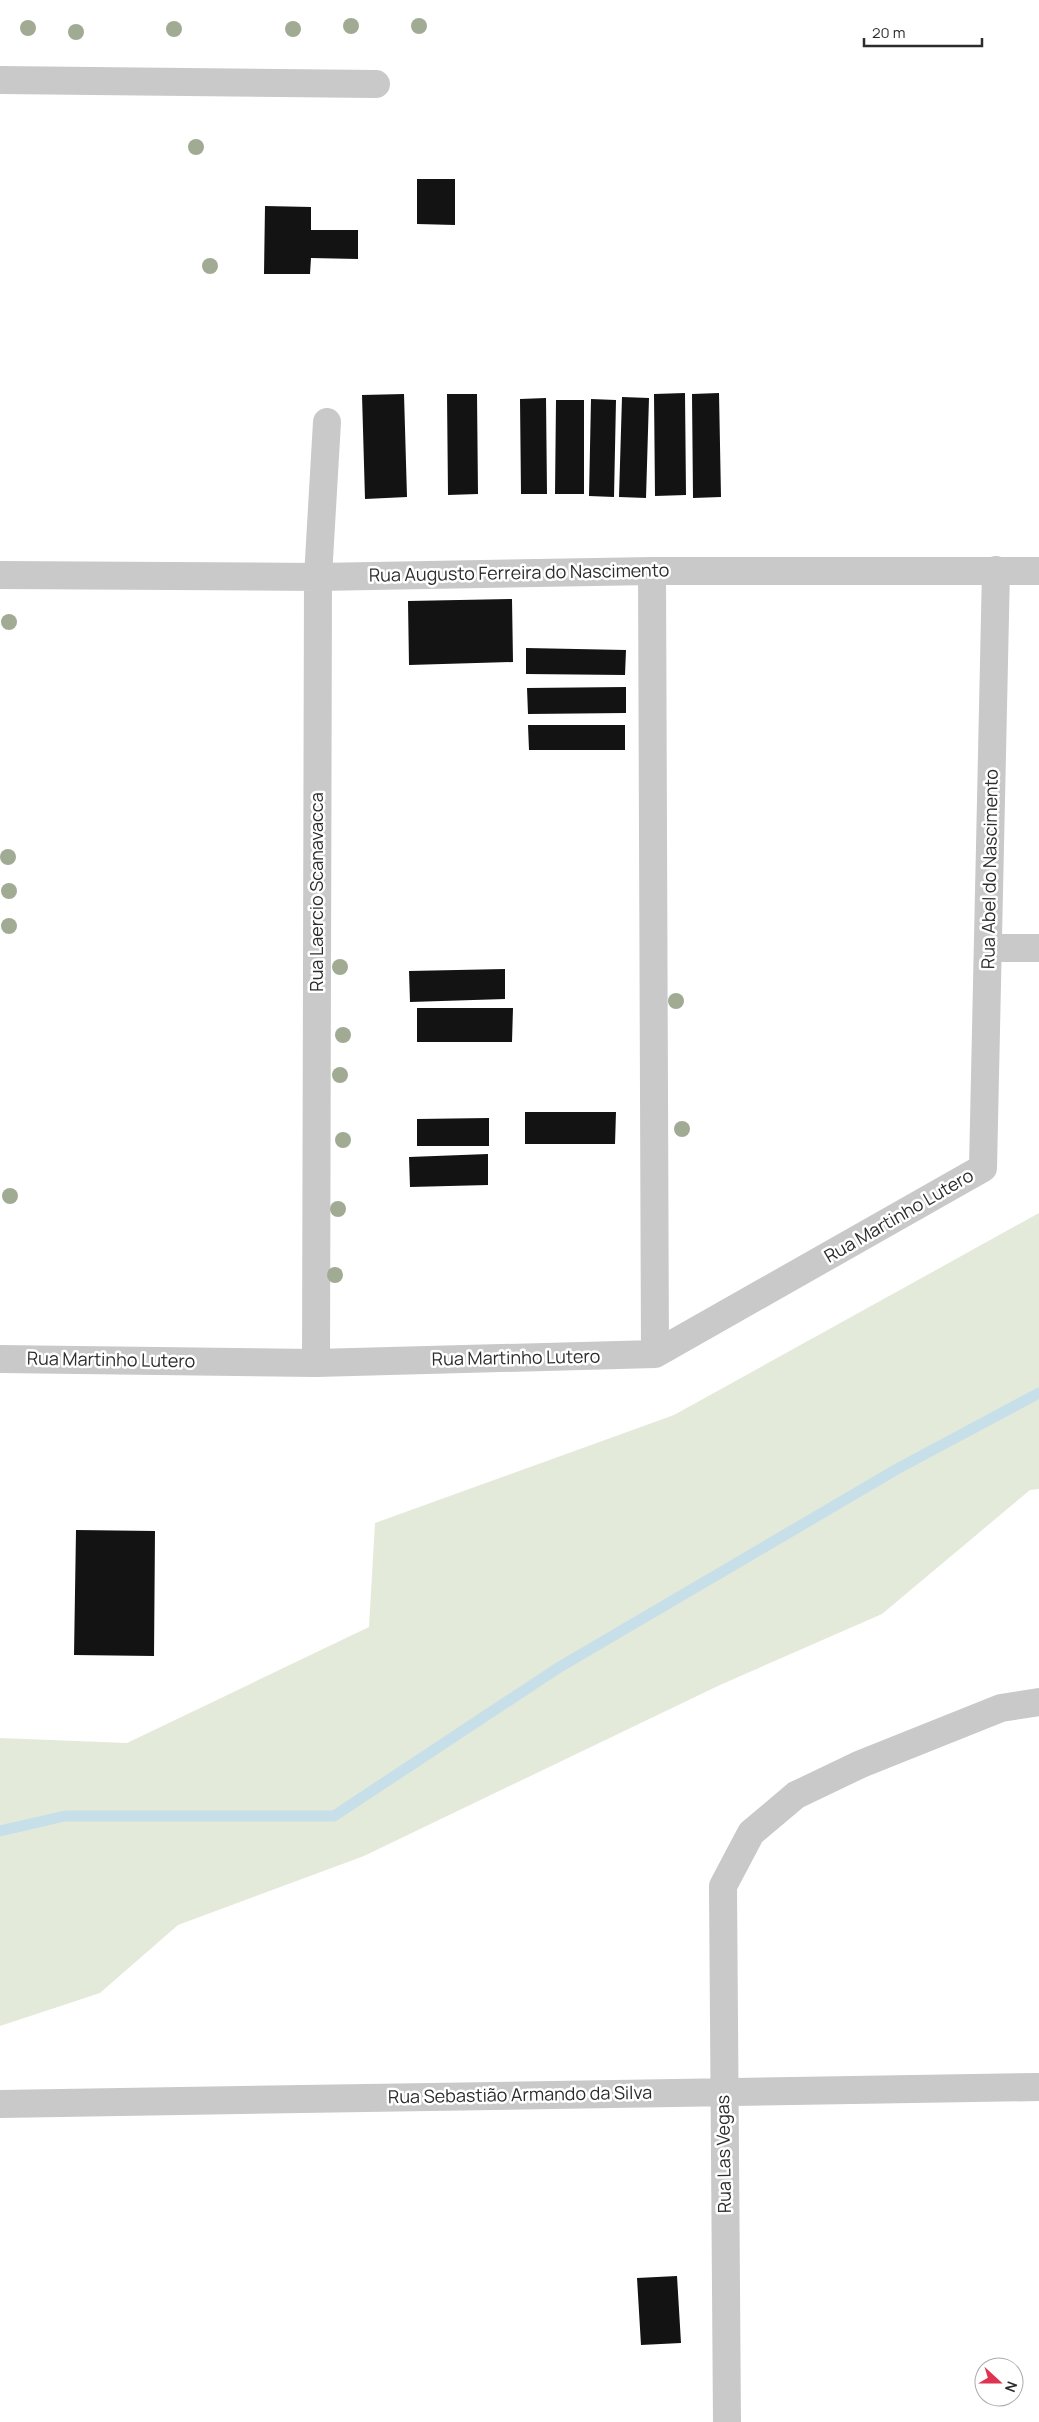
<svg xmlns="http://www.w3.org/2000/svg" width="1039" height="2422" font-family="Manrope,sans-serif">
	<style>
		.green { fill: #e4eada }
		.lines { fill: none; stroke-linecap: round; stroke-linejoin: round }
		.stream { stroke: #c7dfe9; stroke-width: 11 }
		.building { fill: #131313 }
		.minor { stroke: #c9c9c9; stroke-width: 28 }
		.tree { fill: #a1ab94 }
		.labels { text-anchor: middle; stroke-width: 5; stroke-linejoin: round; paint-order: stroke }
		.street-label { font-size: 18px; fill: #2c2c2c; stroke: #fff }
	</style>
	<rect width="100%" height="100%" fill="#fff"/>
	<path class="green" d="M 1039,1213 L 1039,1489 L 1030,1490 L 882,1614 L 720,1685 L 364,1856 L 178,1925 L 100,1993 L 0,2026 L 0,1738 L 127,1743 L 369,1627 L 375,1523 L 674,1415 Z"/>
	<g class="lines">
		<path class="stream" d="M 0,1831 L 65,1816 L 334,1816 L 558,1668 L 897,1469 L 1039,1393"/>
	</g>
	<path class="building" d="M 417,179 L 455,179 L 455,225 L 417,224 Z
		M 265,206 L 311,207 L 311,230 L 358,230 L 358,259 L 311,258 L 310,274 L 264,274 Z
		M 685,393 L 686,495 L 655,496 L 654,394 Z
		M 719,393 L 721,497 L 693,498 L 692,394 Z
		M 404,394 L 407,497 L 365,499 L 362,395 Z
		M 447,394 L 477,394 L 478,494 L 448,495 Z
		M 622,397 L 649,398 L 646,498 L 619,497 Z
		M 546,398 L 547,494 L 521,494 L 520,399 Z
		M 591,399 L 616,400 L 614,497 L 589,496 Z
		M 556,400 L 584,400 L 584,494 L 555,494 Z
		M 512,599 L 513,662 L 409,665 L 408,601 Z
		M 526,648 L 626,650 L 625,675 L 526,674 Z
		M 626,687 L 626,713 L 528,714 L 527,688 Z
		M 528,725 L 625,725 L 625,750 L 529,750 Z
		M 505,969 L 505,999 L 410,1002 L 409,971 Z
		M 417,1008 L 513,1008 L 512,1042 L 417,1042 Z
		M 525,1112 L 616,1112 L 615,1144 L 525,1144 Z
		M 489,1118 L 489,1146 L 417,1146 L 417,1119 Z
		M 488,1154 L 488,1185 L 410,1187 L 409,1157 Z
		M 76,1530 L 155,1531 L 154,1656 L 74,1655 Z
		M 677,2276 L 681,2343 L 641,2345 L 637,2278 Z"/>
	<g class="lines">
		<path class="minor" d="M 0,80 L 376,84
			M 652,571 L 655,1354
			M 0,575 L 318,577 L 652,571 L 1039,571
			M 988,948 L 1039,948
			M 0,1359 L 316,1363 L 655,1354 L 983,1168 L 996,570
			M 316,1363 L 318,577 L 327,422
			M 0,2104 L 1039,2087
			M 727,2422 L 723,1886 L 751,1833 L 796,1795 L 861,1764 L 1001,1708 L 1039,1702"/>
	</g>
	<g class="tree">
		<circle cx="351" cy="26" r="8"/>
		<circle cx="419" cy="26" r="8"/>
		<circle cx="28" cy="28" r="8"/>
		<circle cx="174" cy="29" r="8"/>
		<circle cx="293" cy="29" r="8"/>
		<circle cx="76" cy="32" r="8"/>
		<circle cx="196" cy="147" r="8"/>
		<circle cx="210" cy="266" r="8"/>
		<circle cx="9" cy="622" r="8"/>
		<circle cx="8" cy="857" r="8"/>
		<circle cx="9" cy="891" r="8"/>
		<circle cx="9" cy="926" r="8"/>
		<circle cx="340" cy="967" r="8"/>
		<circle cx="676" cy="1001" r="8"/>
		<circle cx="343" cy="1035" r="8"/>
		<circle cx="340" cy="1075" r="8"/>
		<circle cx="682" cy="1129" r="8"/>
		<circle cx="343" cy="1140" r="8"/>
		<circle cx="10" cy="1196" r="8"/>
		<circle cx="338" cy="1209" r="8"/>
		<circle cx="335" cy="1275" r="8"/>
	</g>
	<g class="labels">
		<g class="street-label">
			<text transform="translate(519 573) rotate(-1)" y="6">Rua Augusto Ferreira do Nascimento</text>
			<text transform="translate(990 869) rotate(-89)" y="6">Rua Abel do Nascimento</text>
			<text transform="translate(317 892) rotate(-90)" y="6">Rua Laercio Scanavacca</text>
			<text transform="translate(899 1216) rotate(-30)" y="6">Rua Martinho Lutero</text>
			<text transform="translate(516 1358) rotate(-1)" y="6">Rua Martinho Lutero</text>
			<text transform="translate(111 1360) rotate(1)" y="6">Rua Martinho Lutero</text>
			<text transform="translate(520 2095) rotate(-1)" y="6">Rua Sebastião Armando da Silva</text>
			<text transform="translate(724 2154) rotate(-91)" y="6">Rua Las Vegas</text>
		</g>
	</g>
	<g transform="translate(999 2382) rotate(111)"><circle r="24" fill="#ffffff" stroke="#ababab"/>
	<path d="M0-4L9 19L0 12L-9 19Z" fill="#de3452"/>
	<text y="-8" font-size="14" font-weight="bold" text-anchor="middle" fill="#2c2c2c">N</text>
	</g>
	<path d="M864 38v8h118v-8" fill="none" stroke="#2c2c2c" stroke-width="2.5"/>
	<text x="872" y="38" font-size="15" fill="#2c2c2c" stroke="#ffffff" stroke-width="4" paint-order="stroke">20 m</text>
</svg>
